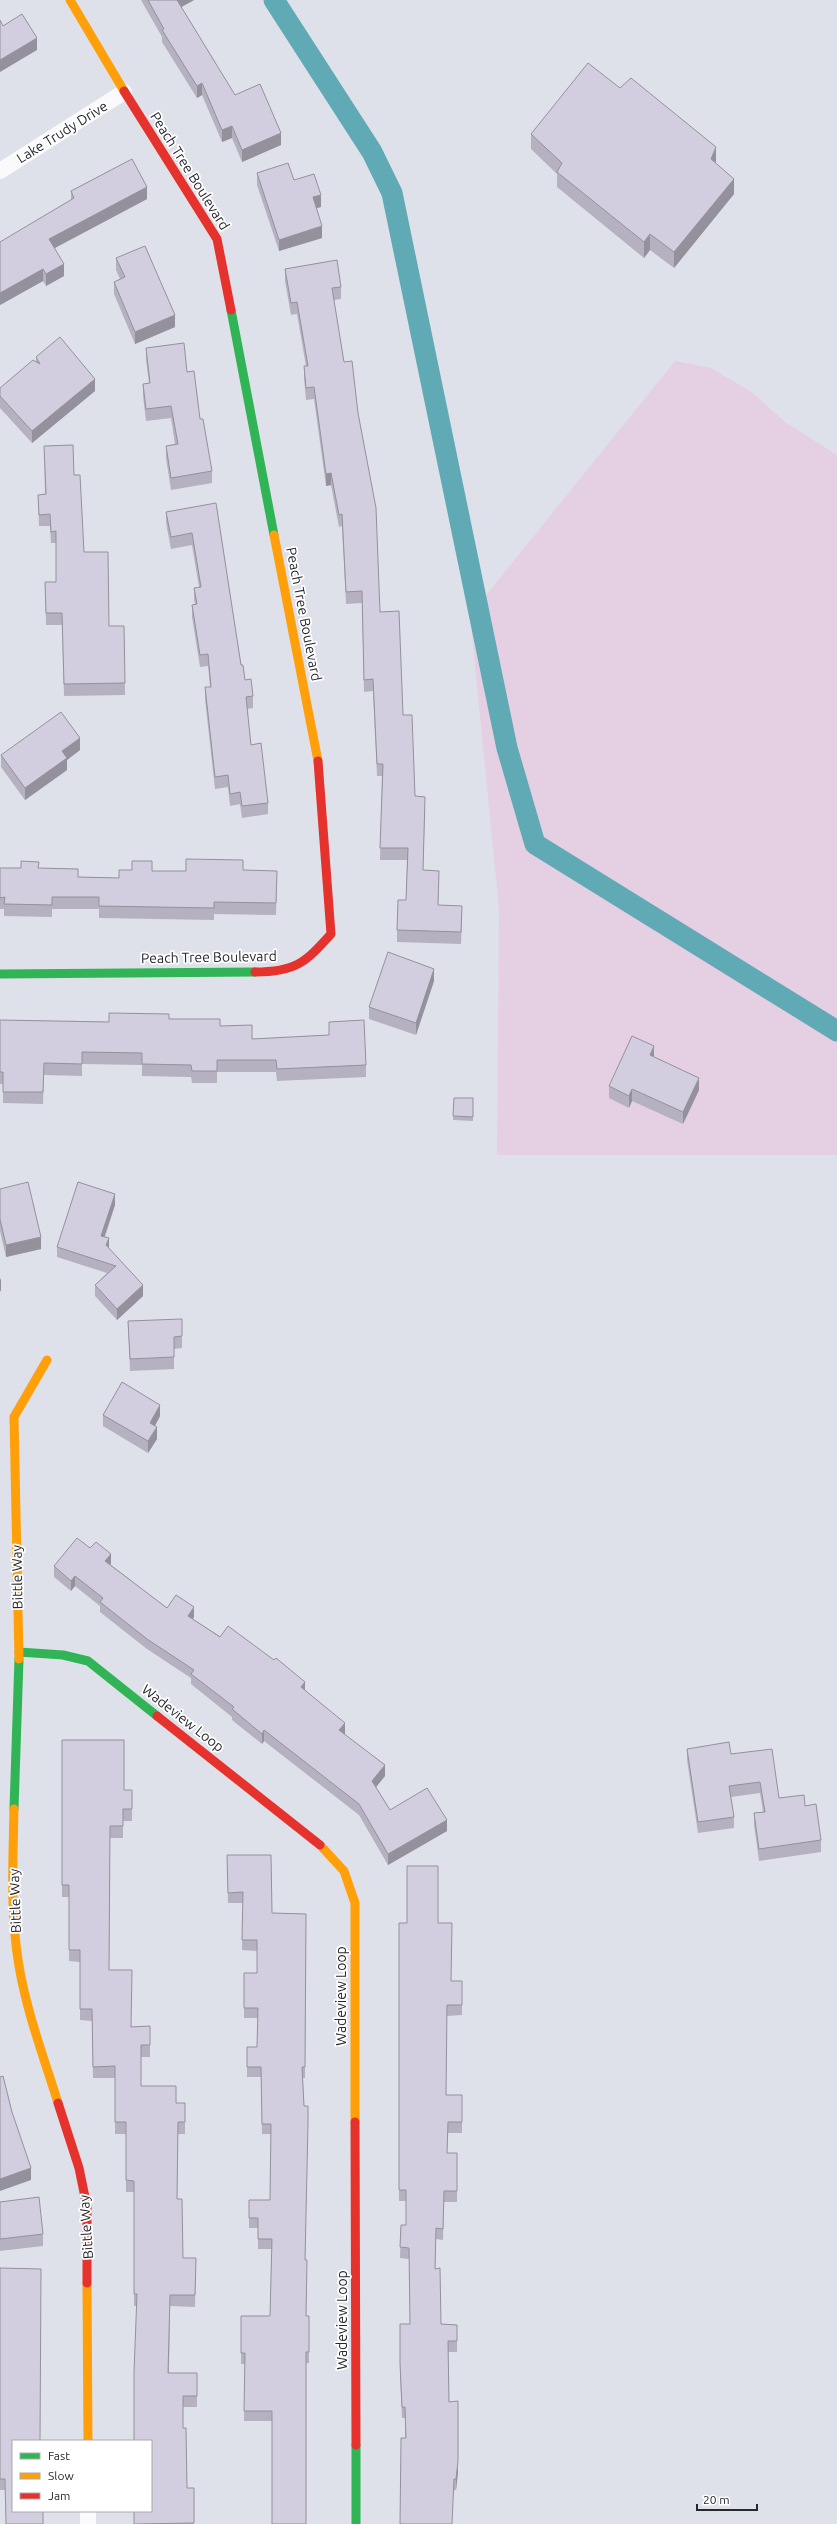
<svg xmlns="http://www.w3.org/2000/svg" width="837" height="2524" font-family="Ubuntu,sans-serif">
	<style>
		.green { fill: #e5cfe2 }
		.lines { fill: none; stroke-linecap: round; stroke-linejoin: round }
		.canal { stroke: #5faab5; stroke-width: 21 }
		.street { stroke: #fafafc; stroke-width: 16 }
		.fast { stroke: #30b455; stroke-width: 9 }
		.slow { stroke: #ff9f0a; stroke-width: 9 }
		.jam { stroke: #e5322d; stroke-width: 9 }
		.wall { fill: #b5b1c0 }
		.shaded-wall { fill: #94909c }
		.building { fill: #d3cedf; stroke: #94909c }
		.labels { text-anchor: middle; stroke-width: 3.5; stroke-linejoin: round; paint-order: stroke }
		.street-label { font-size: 14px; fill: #26282e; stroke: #fff }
	</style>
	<rect width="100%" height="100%" fill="#dee1e9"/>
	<path class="green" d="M 675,361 L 711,368 L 753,393 L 785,422 L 837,455 L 837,1155 L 497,1155 L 499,909 L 470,615 Z"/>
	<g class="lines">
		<path class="canal" d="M 274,0 L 372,152 L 392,193 L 507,748 L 535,844 L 837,1031"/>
		<path class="street" d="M 0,171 L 124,92
			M 88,2511 L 88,2524"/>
		<path class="fast" d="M 231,310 L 274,535
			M 0,974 L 255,972
			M 19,1652 L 63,1655 L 88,1661 L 157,1716
			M 14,1809 L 19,1659
			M 356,2445 L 356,2524"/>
		<path class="slow" d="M 70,0 L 124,91
			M 274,535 L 318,761
			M 19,1659 L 14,1417 L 47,1360
			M 14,1809 C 13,1861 10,1914 19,1966 C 27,2013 44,2058 58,2103
			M 320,1845 L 344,1871 L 355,1903 L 355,2122
			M 87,2283 L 88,2441"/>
		<path class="jam" d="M 124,91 L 217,239 L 231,310
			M 255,972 C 295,972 305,963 331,934 L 318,761
			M 157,1716 L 320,1845
			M 58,2103 L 79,2168 L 87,2207 L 87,2283
			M 355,2122 L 356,2445"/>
	</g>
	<path class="wall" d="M 141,0 L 194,0 L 181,7 L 235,95 L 281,145 L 242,162 L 232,138 L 222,142 L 202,95 L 197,98 L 162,42 L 162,37 Z
		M 531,134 L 716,163 L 734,194 L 674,268 L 650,250 L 644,258 L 557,187 L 557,174 L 531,149 Z
		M 257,173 L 294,180 L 321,207 L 316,208 L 322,238 L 279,251 L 257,185 Z
		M 71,191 L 147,199 L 55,248 L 64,276 L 46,286 L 43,281 L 0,305 L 71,200 Z
		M 116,258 L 175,327 L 135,344 L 114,294 L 114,282 L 120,279 L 116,270 Z
		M 285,269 L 341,287 L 341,299 L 334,300 L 380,612 L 403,715 L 415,796 L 425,809 L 423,870 L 439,883 L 438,905 L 462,918 L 461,944 L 397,942 L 397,930 L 406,900 L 407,860 L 380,860 L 382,776 L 377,776 L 373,691 L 364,692 L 362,603 L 346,604 L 342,526 L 339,527 L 331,485 L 326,486 L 314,399 L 306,400 L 304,378 L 304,366 L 306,366 L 297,314 L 291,315 L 285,281 Z
		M 146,348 L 187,372 L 200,419 L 212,471 L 212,483 L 171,490 L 166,458 L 166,446 L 175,444 L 171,418 L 146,421 L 143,396 L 143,384 L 149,383 L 146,360 Z
		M 36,357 L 95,391 L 32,443 L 0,408 L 0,388 L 36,361 Z
		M 44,446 L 74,475 L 84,552 L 109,626 L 124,626 L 125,695 L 64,696 L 62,625 L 46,625 L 45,582 L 56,582 L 56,543 L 51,543 L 50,526 L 39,526 L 38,495 L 45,495 Z
		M 216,503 L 241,665 L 245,680 L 253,696 L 253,708 L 247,709 L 251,745 L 268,803 L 268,814 L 242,818 L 240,804 L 230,806 L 228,787 L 215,789 L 205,699 L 205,687 L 210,687 L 208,666 L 200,667 L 192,617 L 192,605 L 195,604 L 194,600 L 194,588 L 199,587 L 192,545 L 171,549 L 166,523 L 166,512 Z
		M 80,750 L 67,760 L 67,770 L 25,800 L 1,767 L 1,755 Z
		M 0,868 L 39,868 L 78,877 L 119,878 L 152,871 L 277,871 L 276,915 L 214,914 L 214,920 L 99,918 L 99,909 L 52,909 L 52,917 L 4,916 L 4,909 L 0,909 Z
		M 434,981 L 416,1035 L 369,1019 L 369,1007 Z
		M 169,1019 L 220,1026 L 252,1039 L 329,1035 L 329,1022 L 366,1065 L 366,1077 L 277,1081 L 276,1072 L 217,1072 L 217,1083 L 192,1083 L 191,1077 L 142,1076 L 142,1065 L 82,1064 L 82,1076 L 44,1075 L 43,1104 L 3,1103 L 3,1084 L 0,1084 L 0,1020 L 109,1022 Z
		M 654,1057 L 699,1090 L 683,1124 L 632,1101 L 629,1108 L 609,1098 L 609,1086 Z
		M 454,1098 L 473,1098 L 473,1121 L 453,1120 Z
		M 0,1189 L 41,1249 L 6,1257 L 0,1231 Z
		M 115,1205 L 105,1237 L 109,1248 L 143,1296 L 117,1320 L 95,1296 L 95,1285 L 107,1273 L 57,1257 L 57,1247 Z
		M 128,1321 L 182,1336 L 182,1348 L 174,1349 L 174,1369 L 130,1371 Z
		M 103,1415 L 160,1416 L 155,1426 L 157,1439 L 148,1453 L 103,1426 Z
		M 111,1565 L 167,1608 L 194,1617 L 193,1619 L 305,1690 L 345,1734 L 344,1734 L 385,1776 L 376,1787 L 390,1810 L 447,1831 L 388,1865 L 359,1815 L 264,1741 L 262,1744 L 232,1720 L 232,1717 L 191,1684 L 191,1678 L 147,1649 L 100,1612 L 100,1606 L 75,1586 L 71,1591 L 54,1577 L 54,1566 Z
		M 62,1740 L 124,1790 L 132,1790 L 132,1821 L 123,1821 L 123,1838 L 110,1838 L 109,1970 L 131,2027 L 150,2026 L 150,2057 L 141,2057 L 141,2086 L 176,2103 L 185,2103 L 185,2134 L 178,2134 L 177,2199 L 183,2258 L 196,2258 L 195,2307 L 170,2306 L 169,2373 L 197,2373 L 197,2407 L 183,2407 L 183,2428 L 187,2488 L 194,2488 L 194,2524 L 134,2524 L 137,2306 L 134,2306 L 134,2192 L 126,2192 L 126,2134 L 115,2134 L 115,2078 L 93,2078 L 92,2021 L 80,2020 L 80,1962 L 69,1961 L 69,1897 L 62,1897 Z
		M 687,1749 L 731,1754 L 779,1798 L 805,1806 L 821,1840 L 821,1852 L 759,1861 L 754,1825 L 754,1813 L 763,1812 L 760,1793 L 731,1797 L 734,1817 L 734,1828 L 698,1833 L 687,1760 Z
		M 227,1855 L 272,1913 L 306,1914 L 305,2078 L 303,2078 L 306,2316 L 309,2352 L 309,2363 L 306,2363 L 272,2421 L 244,2421 L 245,2364 L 241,2364 L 241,2316 L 270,2316 L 272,2249 L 258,2249 L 258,2228 L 249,2228 L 249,2200 L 270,2200 L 271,2134 L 262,2134 L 261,2077 L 247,2077 L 247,2047 L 257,2047 L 258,2018 L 244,2018 L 244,1973 L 257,1973 L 257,1951 L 242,1950 L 243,1903 L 228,1903 Z
		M 399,1923 L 438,1923 L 451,1981 L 462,1981 L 462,2015 L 447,2016 L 446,2095 L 462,2095 L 462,2133 L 448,2133 L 447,2153 L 457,2153 L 457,2202 L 444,2202 L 443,2240 L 436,2239 L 435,2269 L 441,2324 L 457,2325 L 457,2352 L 448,2352 L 449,2402 L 458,2472 L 456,2490 L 454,2490 L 405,2438 L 405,2418 L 402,2418 L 400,2374 L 400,2324 L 410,2324 L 409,2259 L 400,2258 L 401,2225 L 406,2225 L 406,2201 L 399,2201 Z
		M 0,2202 L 43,2234 L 43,2246 L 0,2251 Z
		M 0,2268 L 5,2490 L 0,2490 Z"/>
	<path class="shaded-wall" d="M 176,0 L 194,0 L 176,10 Z
		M 37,38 L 37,50 L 0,72 L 0,60 Z
		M 202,83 L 202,95 L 197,98 L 197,86 Z
		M 232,126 L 232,138 L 222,142 L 222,130 Z
		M 281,133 L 281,145 L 242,162 L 242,150 Z
		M 716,147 L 716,163 L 711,159 Z
		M 734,179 L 734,194 L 674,268 L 674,252 Z
		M 147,187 L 147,199 L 49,251 L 49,239 Z
		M 321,195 L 321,207 L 313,209 L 313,197 Z
		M 322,226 L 322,238 L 279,251 L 279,240 Z
		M 650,234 L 650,250 L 644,258 L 644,242 Z
		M 64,264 L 64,276 L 46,286 L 46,274 Z
		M 43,269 L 43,281 L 0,305 L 0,293 Z
		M 175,315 L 175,327 L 135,344 L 135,332 Z
		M 95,379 L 95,391 L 32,443 L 32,431 Z
		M 331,473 L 331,485 L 326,486 L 326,474 Z
		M 80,738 L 80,750 L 67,760 L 67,770 L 25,800 L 25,788 L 62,751 Z
		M 434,969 L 434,981 L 416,1035 L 416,1023 Z
		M 654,1046 L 654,1058 L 650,1055 Z
		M 699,1078 L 699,1090 L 683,1124 L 683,1112 Z
		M 632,1089 L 632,1101 L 629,1108 L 629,1096 Z
		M 115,1194 L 115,1205 L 101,1246 L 101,1236 Z
		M 41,1237 L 41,1249 L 6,1257 L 6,1245 Z
		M 109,1238 L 109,1249 L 106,1245 Z
		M 1,1278 L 1,1290 L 0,1292 L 0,1280 Z
		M 143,1285 L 143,1296 L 117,1320 L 117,1309 Z
		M 160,1405 L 160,1416 L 150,1435 L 150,1423 Z
		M 157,1427 L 157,1439 L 148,1453 L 148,1441 Z
		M 111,1554 L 111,1564 L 105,1571 L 105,1561 Z
		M 75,1576 L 75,1586 L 71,1591 L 71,1581 Z
		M 194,1607 L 194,1617 L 188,1626 L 188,1616 Z
		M 305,1682 L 305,1692 L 301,1687 Z
		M 345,1723 L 345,1734 L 339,1741 L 339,1730 Z
		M 264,1730 L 264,1741 L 262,1744 L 262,1734 Z
		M 385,1765 L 385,1776 L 372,1792 L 372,1781 Z
		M 447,1820 L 447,1831 L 388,1865 L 388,1854 Z
		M 31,2168 L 31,2180 L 0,2191 L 0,2179 Z
		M 458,2461 L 458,2472 L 456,2490 L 456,2479 Z"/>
	<path class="building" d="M 148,0 L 177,0 L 235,95 L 260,84 L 281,133 L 242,150 L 232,126 L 222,130 L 202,83 L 197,86 L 162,30 L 164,29 Z
		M 22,14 L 37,38 L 0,60 L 0,20 L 3,26 Z
		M 588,63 L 620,88 L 631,78 L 716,147 L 711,159 L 734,179 L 674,252 L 650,234 L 644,242 L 557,172 L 562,163 L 531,134 Z
		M 132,159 L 147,187 L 49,239 L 64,264 L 46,274 L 43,269 L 0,293 L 0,242 L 74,198 L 71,191 Z
		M 288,163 L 294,180 L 314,174 L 321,195 L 313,197 L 322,226 L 279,240 L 257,173 Z
		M 145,246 L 175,315 L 135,332 L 114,282 L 125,277 L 116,258 Z
		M 337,260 L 341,287 L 332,288 L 344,362 L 352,361 L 358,413 L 376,508 L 380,612 L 399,611 L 403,715 L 412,715 L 415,796 L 425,797 L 423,870 L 439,871 L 438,905 L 462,906 L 461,932 L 397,930 L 398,900 L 406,900 L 408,848 L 380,848 L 383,764 L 377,764 L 373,679 L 364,680 L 362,591 L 346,592 L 342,514 L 339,515 L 331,473 L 326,474 L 314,387 L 306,388 L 304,366 L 308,366 L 297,302 L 291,303 L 285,269 Z
		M 60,337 L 95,379 L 32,431 L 0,396 L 0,388 L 33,360 L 40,364 L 36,357 Z
		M 184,343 L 187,372 L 194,371 L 200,419 L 203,419 L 212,471 L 171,478 L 166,446 L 178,444 L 171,406 L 146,409 L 143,384 L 150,383 L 146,348 Z
		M 73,445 L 74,475 L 80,475 L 84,552 L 108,552 L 109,626 L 124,626 L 125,683 L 64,684 L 62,613 L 46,613 L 45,582 L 56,582 L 56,531 L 51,532 L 50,514 L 39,515 L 38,495 L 46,494 L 44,446 Z
		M 216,503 L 241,665 L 243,665 L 245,680 L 251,679 L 253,696 L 246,697 L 251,745 L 261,743 L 268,803 L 242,806 L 240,792 L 230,794 L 228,775 L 215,777 L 205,687 L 211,687 L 208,654 L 200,655 L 192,605 L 197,604 L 194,588 L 201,587 L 192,533 L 171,537 L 166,512 Z
		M 61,712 L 80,738 L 62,751 L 67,758 L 25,788 L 1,755 Z
		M 186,859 L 243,860 L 243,870 L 277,871 L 276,903 L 214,902 L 214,908 L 99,906 L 99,897 L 52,897 L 52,905 L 4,904 L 5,897 L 0,898 L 0,868 L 21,868 L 21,861 L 39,862 L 38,868 L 78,869 L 78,877 L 119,878 L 119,870 L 132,870 L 132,861 L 152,861 L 152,871 L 186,871 Z
		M 388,952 L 434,969 L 416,1023 L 369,1007 Z
		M 109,1013 L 169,1014 L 169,1019 L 220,1019 L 220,1026 L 252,1025 L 252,1039 L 329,1035 L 329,1022 L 364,1020 L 366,1065 L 277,1069 L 276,1060 L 217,1060 L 217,1071 L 192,1071 L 191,1065 L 142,1064 L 142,1053 L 82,1052 L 82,1064 L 44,1063 L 43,1092 L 3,1092 L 3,1072 L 0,1072 L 0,1020 L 109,1022 Z
		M 632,1036 L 654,1046 L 650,1055 L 699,1078 L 683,1112 L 632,1089 L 629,1096 L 609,1086 Z
		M 454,1098 L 473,1098 L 473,1117 L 453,1116 Z
		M 28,1182 L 41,1237 L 6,1245 L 0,1219 L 0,1189 Z
		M 78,1182 L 115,1194 L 101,1236 L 109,1238 L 106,1245 L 143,1285 L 117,1309 L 95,1285 L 116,1266 L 57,1247 Z
		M 182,1319 L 182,1336 L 174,1337 L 174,1357 L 130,1359 L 128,1321 Z
		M 122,1382 L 160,1405 L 150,1423 L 157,1427 L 148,1441 L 103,1415 Z
		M 77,1538 L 90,1548 L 96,1542 L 111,1554 L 105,1561 L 167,1608 L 176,1595 L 194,1607 L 188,1616 L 220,1637 L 228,1626 L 274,1660 L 276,1658 L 305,1682 L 301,1687 L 345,1723 L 339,1730 L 385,1765 L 372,1781 L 390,1810 L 427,1788 L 447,1820 L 388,1854 L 359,1804 L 264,1730 L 262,1734 L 232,1709 L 234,1707 L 191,1674 L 194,1670 L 147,1639 L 100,1602 L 103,1598 L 75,1576 L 71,1581 L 54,1566 Z
		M 62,1740 L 124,1740 L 124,1790 L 132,1790 L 132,1809 L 123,1809 L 123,1826 L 110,1826 L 109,1970 L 132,1970 L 131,2027 L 150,2026 L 150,2045 L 141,2045 L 141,2086 L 176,2086 L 176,2103 L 185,2103 L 185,2122 L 178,2122 L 177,2199 L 182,2199 L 183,2258 L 196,2258 L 195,2295 L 170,2295 L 168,2373 L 197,2373 L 197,2396 L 183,2396 L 183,2428 L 186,2428 L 187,2488 L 194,2488 L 194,2523 L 134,2524 L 134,2511 L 151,2511 L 151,2441 L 134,2441 L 134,2372 L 137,2294 L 134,2294 L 134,2181 L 126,2180 L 126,2122 L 115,2122 L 115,2066 L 93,2067 L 92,2009 L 80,2009 L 80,1950 L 69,1950 L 69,1885 L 62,1885 Z
		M 729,1742 L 731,1754 L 772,1749 L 779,1798 L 804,1795 L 805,1806 L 816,1804 L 821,1840 L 759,1849 L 754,1813 L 765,1812 L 760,1782 L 729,1786 L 734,1817 L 698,1822 L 687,1749 Z
		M 227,1855 L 271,1855 L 272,1913 L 306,1914 L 305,2067 L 302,2067 L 304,2106 L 308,2106 L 308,2123 L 305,2260 L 307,2260 L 306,2316 L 309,2316 L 309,2352 L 306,2352 L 306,2524 L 272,2524 L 272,2411 L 244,2411 L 245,2353 L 241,2353 L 241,2316 L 270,2316 L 272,2239 L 258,2239 L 258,2218 L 249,2218 L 249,2200 L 270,2200 L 271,2124 L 262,2124 L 261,2067 L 247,2067 L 247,2047 L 257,2047 L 258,2008 L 244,2008 L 244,1973 L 257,1973 L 257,1940 L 242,1940 L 243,1892 L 228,1893 Z
		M 407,1866 L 438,1866 L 438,1923 L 452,1923 L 451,1981 L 462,1981 L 462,2005 L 447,2005 L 446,2095 L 462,2095 L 462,2122 L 448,2122 L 447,2153 L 457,2153 L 457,2191 L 444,2191 L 443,2229 L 436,2228 L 435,2269 L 440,2268 L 441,2324 L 457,2325 L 457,2341 L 448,2341 L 449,2402 L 458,2401 L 458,2461 L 456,2479 L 454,2479 L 452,2524 L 400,2524 L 401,2438 L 406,2438 L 405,2407 L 402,2407 L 400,2363 L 400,2324 L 410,2324 L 409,2248 L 400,2247 L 401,2225 L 406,2225 L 406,2190 L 399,2190 L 399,1923 L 407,1923 Z
		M 3,2076 L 12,2112 L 31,2168 L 0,2179 L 0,2077 Z
		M 39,2197 L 43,2234 L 0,2239 L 0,2202 Z
		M 0,2268 L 41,2269 L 40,2441 L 13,2441 L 13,2511 L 43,2511 L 43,2524 L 6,2524 L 5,2479 L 0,2479 Z"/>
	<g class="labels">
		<g class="street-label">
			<text transform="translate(62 132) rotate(-32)" y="5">Lake Trudy Drive</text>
			<text transform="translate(190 171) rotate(58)" y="5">Peach Tree Boulevard</text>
			<text transform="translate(304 614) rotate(79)" y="5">Peach Tree Boulevard</text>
			<text transform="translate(209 957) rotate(-1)" y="5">Peach Tree Boulevard</text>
			<text transform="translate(17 1577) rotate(-91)" y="5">Bittle Way</text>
			<text transform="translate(183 1718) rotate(38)" y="5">Wadeview Loop</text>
			<text transform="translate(15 1901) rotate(-92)" y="5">Bittle Way</text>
			<text transform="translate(341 1996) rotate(-90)" y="5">Wadeview Loop</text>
			<text transform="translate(86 2227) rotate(-94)" y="5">Bittle Way</text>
			<text transform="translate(342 2320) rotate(-90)" y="5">Wadeview Loop</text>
		</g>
	</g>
	<rect x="12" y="2440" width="140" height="72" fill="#ffffff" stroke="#a8a9ab"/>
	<rect x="20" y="2453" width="20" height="6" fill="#30b455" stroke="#a8a9ab"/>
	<text x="48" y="2460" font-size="12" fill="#26282e">Fast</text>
	<rect x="20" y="2473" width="20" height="6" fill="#ff9f0a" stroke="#a8a9ab"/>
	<text x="48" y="2480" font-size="12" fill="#26282e">Slow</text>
	<rect x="20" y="2493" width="20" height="6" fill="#e5322d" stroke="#a8a9ab"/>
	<text x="48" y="2500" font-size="12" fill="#26282e">Jam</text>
	<path d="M697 2504v6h60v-6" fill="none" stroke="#26282e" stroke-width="2"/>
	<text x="703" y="2504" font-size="12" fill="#26282e" stroke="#ffffff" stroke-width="3" paint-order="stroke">20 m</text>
</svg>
